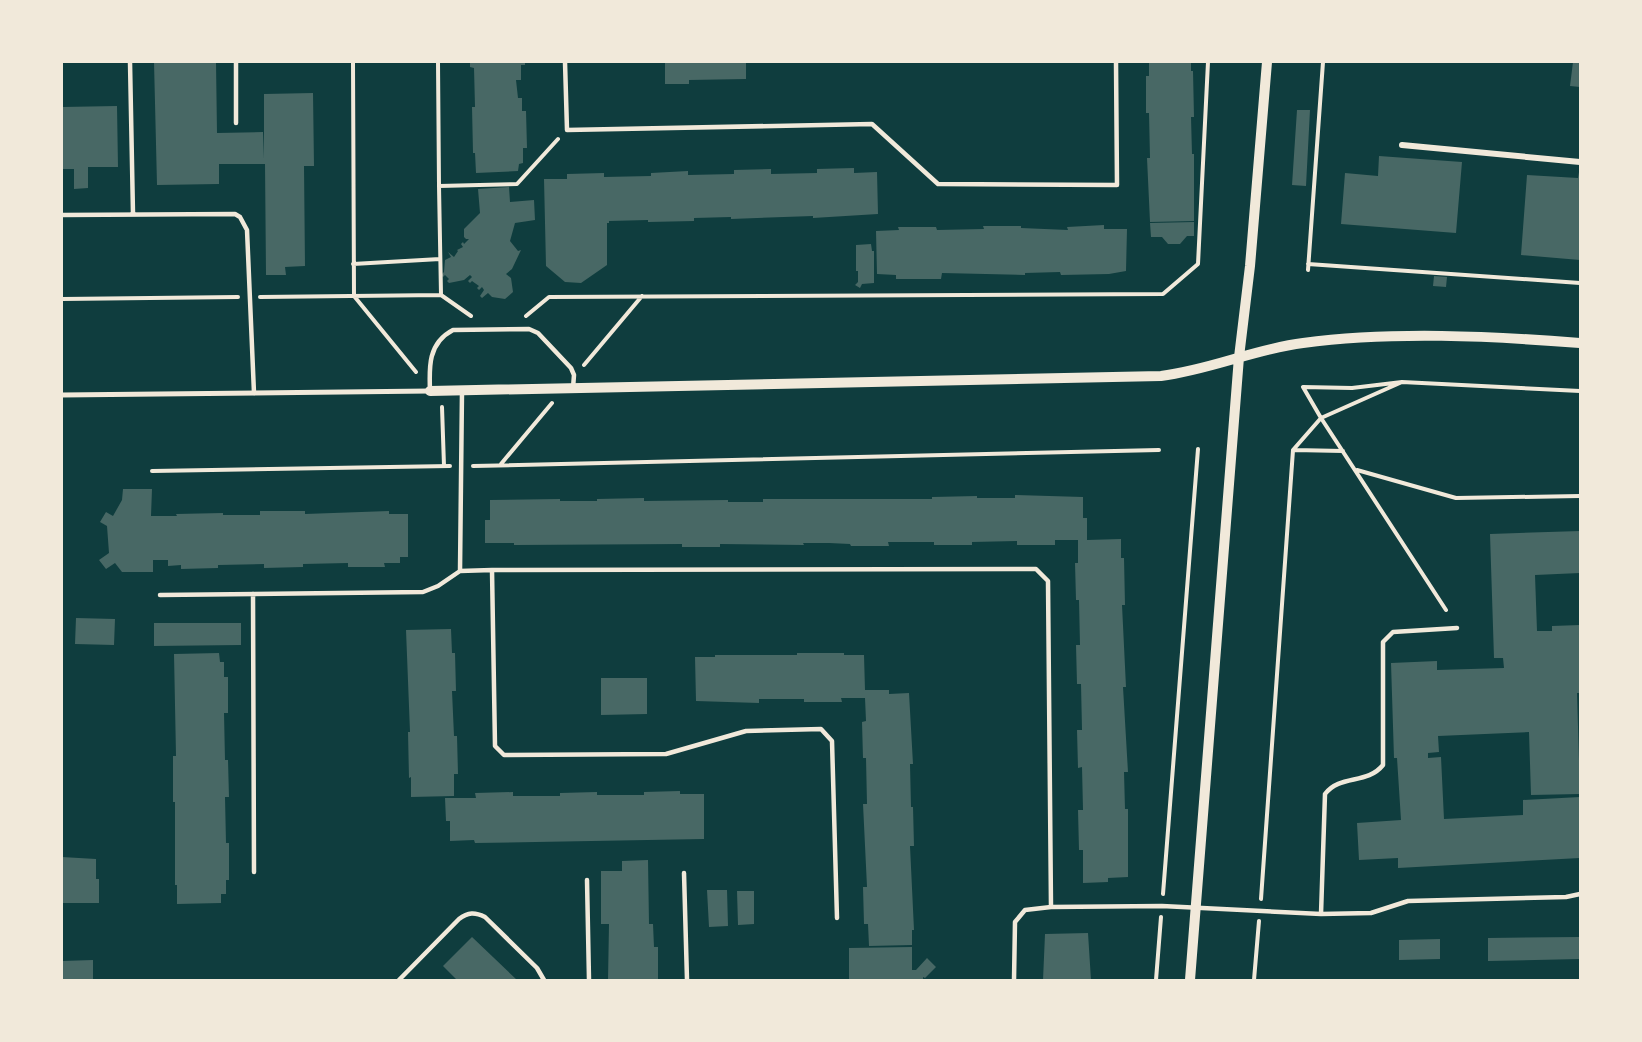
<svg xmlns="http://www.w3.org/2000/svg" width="1642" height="1042" font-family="'DM Sans',sans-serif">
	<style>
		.building { fill: #486865 }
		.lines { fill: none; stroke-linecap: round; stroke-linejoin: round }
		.path { stroke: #f1e9da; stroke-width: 4 }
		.service { stroke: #f1e9da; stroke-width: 4.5 }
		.pedestrian { stroke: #f1e9da; stroke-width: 5 }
		.minor { stroke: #f1e9da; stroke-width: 6 }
		.tertiary { stroke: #f1e9da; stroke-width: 10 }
	</style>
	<rect width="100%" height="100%" fill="#0f3d3e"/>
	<path class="building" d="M 154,62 L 216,62 L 217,133 L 263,132 L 264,159 L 264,94 L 313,93 L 314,166 L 304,166 L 305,266 L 285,267 L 286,275 L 266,275 L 265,164 L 219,164 L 219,184 L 157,185 Z
		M 470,62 L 525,62 L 525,65 L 521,65 L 521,80 L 516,80 L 518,98 L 522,98 L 522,111 L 526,111 L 527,148 L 523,148 L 523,163 L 519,164 L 518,171 L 476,173 L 475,153 L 473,153 L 472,107 L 475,107 L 474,68 L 470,67 Z
		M 665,62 L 746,62 L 746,79 L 689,80 L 689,84 L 665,84 Z
		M 1149,62 L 1191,62 L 1191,71 L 1193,71 L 1194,117 L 1191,117 L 1192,154 L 1194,154 L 1194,221 L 1150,222 L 1147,158 L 1150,158 L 1149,113 L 1146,113 L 1146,76 L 1149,76 Z
		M 1573,62 L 1580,62 L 1580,87 L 1570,86 Z
		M 117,106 L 118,167 L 88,167 L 88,188 L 74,189 L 74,169 L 62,169 L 62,107 Z
		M 1297,110 L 1310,110 L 1306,186 L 1292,185 Z
		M 1379,156 L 1462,162 L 1456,233 L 1341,224 L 1345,173 L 1378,176 Z
		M 854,168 L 854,173 L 877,172 L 878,214 L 813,218 L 813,216 L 731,219 L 731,217 L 694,218 L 694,221 L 648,222 L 648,220 L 609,221 L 609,223 L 607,223 L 607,265 L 581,283 L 565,282 L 546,266 L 544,179 L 567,179 L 567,174 L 604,173 L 604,177 L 651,176 L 651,173 L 688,171 L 688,175 L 734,174 L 734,170 L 771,169 L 771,174 L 817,173 L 817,169 Z
		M 1579,172 L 1580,172 L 1580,260 L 1521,255 L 1527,175 L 1578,178 Z
		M 509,187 L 510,202 L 534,200 L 535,220 L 515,223 L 510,241 L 518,251 L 521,250 L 512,269 L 506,274 L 511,278 L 513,292 L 505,299 L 492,297 L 488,293 L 482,298 L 480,296 L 484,290 L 482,287 L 479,290 L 477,288 L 479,286 L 472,281 L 470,283 L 468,281 L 472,277 L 470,275 L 464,280 L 449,283 L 447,281 L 449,279 L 445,275 L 443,277 L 441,275 L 444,272 L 445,260 L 451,257 L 448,252 L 454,257 L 458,251 L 457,250 L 463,247 L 461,244 L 463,242 L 464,244 L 469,239 L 466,239 L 464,237 L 464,229 L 480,213 L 478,189 Z
		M 1194,222 L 1194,236 L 1187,236 L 1180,244 L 1168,244 L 1162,237 L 1151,237 L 1150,223 Z
		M 1104,225 L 1104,229 L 1127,229 L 1126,271 L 1109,274 L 1061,275 L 1060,272 L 1025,273 L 1025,275 L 942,273 L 941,279 L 896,279 L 896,275 L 877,274 L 876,231 L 899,230 L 898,227 L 936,227 L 937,230 L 984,229 L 983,226 L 1021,226 L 1021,228 L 1068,230 L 1067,227 Z
		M 871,244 L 872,251 L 874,251 L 874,283 L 862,284 L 860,288 L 855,285 L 858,282 L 858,271 L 856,271 L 856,245 Z
		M 1434,276 L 1447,277 L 1446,287 L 1433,286 Z
		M 123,489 L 152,489 L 151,516 L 177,516 L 176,514 L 223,513 L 223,515 L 260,515 L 260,511 L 305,511 L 305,514 L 389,511 L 389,514 L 408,514 L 408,557 L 400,557 L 400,563 L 384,563 L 385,567 L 348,567 L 348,563 L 303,564 L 303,567 L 264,568 L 264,564 L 218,565 L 218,568 L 181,569 L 181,565 L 168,566 L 168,560 L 153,560 L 153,572 L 122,572 L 115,563 L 106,569 L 99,560 L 109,553 L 107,526 L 100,522 L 106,512 L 113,516 L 122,500 Z
		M 1015,495 L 1083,497 L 1083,518 L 1087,518 L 1087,540 L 1121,539 L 1121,558 L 1124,558 L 1125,605 L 1122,605 L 1126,687 L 1123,687 L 1128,772 L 1124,772 L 1125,809 L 1128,809 L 1128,877 L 1108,878 L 1108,882 L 1083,883 L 1083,850 L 1079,850 L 1078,810 L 1083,810 L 1082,767 L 1078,768 L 1077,730 L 1082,730 L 1081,684 L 1077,684 L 1076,645 L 1080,645 L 1079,600 L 1076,600 L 1075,563 L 1078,563 L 1078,540 L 1055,540 L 1055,545 L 1017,545 L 1017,541 L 972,542 L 972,545 L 934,545 L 934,542 L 888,542 L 889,546 L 851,546 L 850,544 L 829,543 L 803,543 L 804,545 L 720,544 L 720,547 L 682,547 L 682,544 L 514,545 L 514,543 L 485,543 L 485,520 L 490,520 L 490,500 L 560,499 L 560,501 L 597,501 L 597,499 L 644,498 L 644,501 L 728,500 L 728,502 L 763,502 L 763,499 L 932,499 L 932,497 L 977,496 L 977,498 L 1015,498 Z
		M 1580,531 L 1580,573 L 1535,575 L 1537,631 L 1552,631 L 1552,626 L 1580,625 L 1580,693 L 1577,693 L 1580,794 L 1531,795 L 1529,732 L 1438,736 L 1439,752 L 1428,753 L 1428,758 L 1441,757 L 1444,819 L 1523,815 L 1523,800 L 1580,797 L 1580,858 L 1398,868 L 1398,858 L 1359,860 L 1357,823 L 1401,820 L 1397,758 L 1394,758 L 1391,663 L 1437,661 L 1437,670 L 1504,668 L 1503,658 L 1494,658 L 1490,534 Z
		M 76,618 L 115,619 L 114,645 L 75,644 Z
		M 154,623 L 241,623 L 241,645 L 154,646 Z
		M 451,629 L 452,653 L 455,653 L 456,691 L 452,691 L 454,736 L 457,736 L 458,774 L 454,774 L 454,796 L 411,797 L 411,777 L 409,778 L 408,732 L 410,732 L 406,630 Z
		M 219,653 L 220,662 L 224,662 L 224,677 L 228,677 L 228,713 L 224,713 L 225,760 L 228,760 L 229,797 L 225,797 L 226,843 L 229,843 L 229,880 L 226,880 L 226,894 L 221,894 L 221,903 L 177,904 L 177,885 L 175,885 L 175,802 L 173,802 L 173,756 L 176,756 L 174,654 Z
		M 797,653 L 844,653 L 844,655 L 864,655 L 865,690 L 889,690 L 889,694 L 909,693 L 913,764 L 910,764 L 911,807 L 913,807 L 914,846 L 910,846 L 914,930 L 912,930 L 912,945 L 869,946 L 868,924 L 864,924 L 863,887 L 867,887 L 863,804 L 867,804 L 866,758 L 863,758 L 862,722 L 866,721 L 865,698 L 841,698 L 842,702 L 804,702 L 804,699 L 759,699 L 759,703 L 696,701 L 695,657 L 715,657 L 715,655 L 797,655 Z
		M 601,678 L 647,678 L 647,714 L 601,715 Z
		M 680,791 L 680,794 L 704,794 L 704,839 L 475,843 L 474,840 L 450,841 L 450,821 L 446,821 L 445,798 L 476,798 L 475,793 L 513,792 L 513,796 L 560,796 L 560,793 L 597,792 L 597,795 L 644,795 L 644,792 Z
		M 62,857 L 96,859 L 96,879 L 99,879 L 99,903 L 62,903 Z
		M 648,860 L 649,924 L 653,924 L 654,947 L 658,947 L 658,980 L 608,980 L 609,924 L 601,924 L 601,871 L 622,871 L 622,861 Z
		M 707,890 L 727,890 L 728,926 L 709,927 Z
		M 737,891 L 754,891 L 754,924 L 738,925 Z
		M 1088,933 L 1091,980 L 1043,980 L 1045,934 Z
		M 472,937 L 517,980 L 457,980 L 443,966 Z
		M 1580,937 L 1580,959 L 1488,961 L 1488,938 Z
		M 1440,939 L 1440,959 L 1399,960 L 1399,940 Z
		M 912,947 L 912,970 L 916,970 L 927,958 L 936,967 L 925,978 L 923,977 L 923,980 L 849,980 L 849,948 Z
		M 93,960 L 93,980 L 62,980 L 62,961 Z"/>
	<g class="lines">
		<path class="path" d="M 353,62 L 354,296 L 416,372
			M 438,62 L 439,186
			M 353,264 L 440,259
			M 1308,264 L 1580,283
			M 1308,270 L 1323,62
			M 441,295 L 439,186 L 517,184 L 558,139
			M 260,297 L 441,295 L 471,316
			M 62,299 L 238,297
			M 526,316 L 549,297 L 1163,294 L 1198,264 L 1208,62
			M 584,365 L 642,296
			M 1402,382 L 1321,418 L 1303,387 L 1352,388 L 1402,382 L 1580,391
			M 442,407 L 444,466
			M 1294,450 L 1343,451
			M 501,464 L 552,403
			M 473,466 L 1159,450
			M 1357,470 L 1456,498 L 1580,496
			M 152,471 L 450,466
			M 1163,894 L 1198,449
			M 1261,899 L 1293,450 L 1321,418 L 1446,610
			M 1156,980 L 1161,917
			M 1254,980 L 1259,921"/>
		<path class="service" d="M 130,62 L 133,214
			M 565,62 L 567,130 L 872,124 L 938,184 L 1117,185 L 1116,62
			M 236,123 L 236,62
			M 62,215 L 235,214 L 240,217 L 247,230 L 254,393
			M 430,391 C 429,367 428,343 453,330 L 529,329 L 538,333 L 571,368 L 574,375 L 573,388
			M 492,570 L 495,746 L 504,755 L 666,754 L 746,731 L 821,729 L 832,741 L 837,918
			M 460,571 L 462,391
			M 253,594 L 254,872
			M 160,595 L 423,592 L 438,586 L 460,571 L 492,570 L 1036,569 L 1048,581 L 1051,907 L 1162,906 L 1321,914 L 1325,794 C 1340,774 1367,785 1383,765 L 1383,642 L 1393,632 L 1457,628
			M 684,873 L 687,980
			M 587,880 L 589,980
			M 1321,914 L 1371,913 L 1408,901 L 1566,897 L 1580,894
			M 399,980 L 459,919 C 468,912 475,912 485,917 L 537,968 L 544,980
			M 1014,980 L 1015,922 L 1025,910 L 1051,907"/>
		<path class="pedestrian" d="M 62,395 L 430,391"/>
		<path class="minor" d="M 1402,145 L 1580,162"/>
		<path class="tertiary" d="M 430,391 L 1161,376 C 1210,370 1255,349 1303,343 C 1393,331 1490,336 1580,343
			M 1190,980 L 1239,357 L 1250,266 L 1267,62"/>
	</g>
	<rect width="1642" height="1042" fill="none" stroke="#f1e9da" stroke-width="126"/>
</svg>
